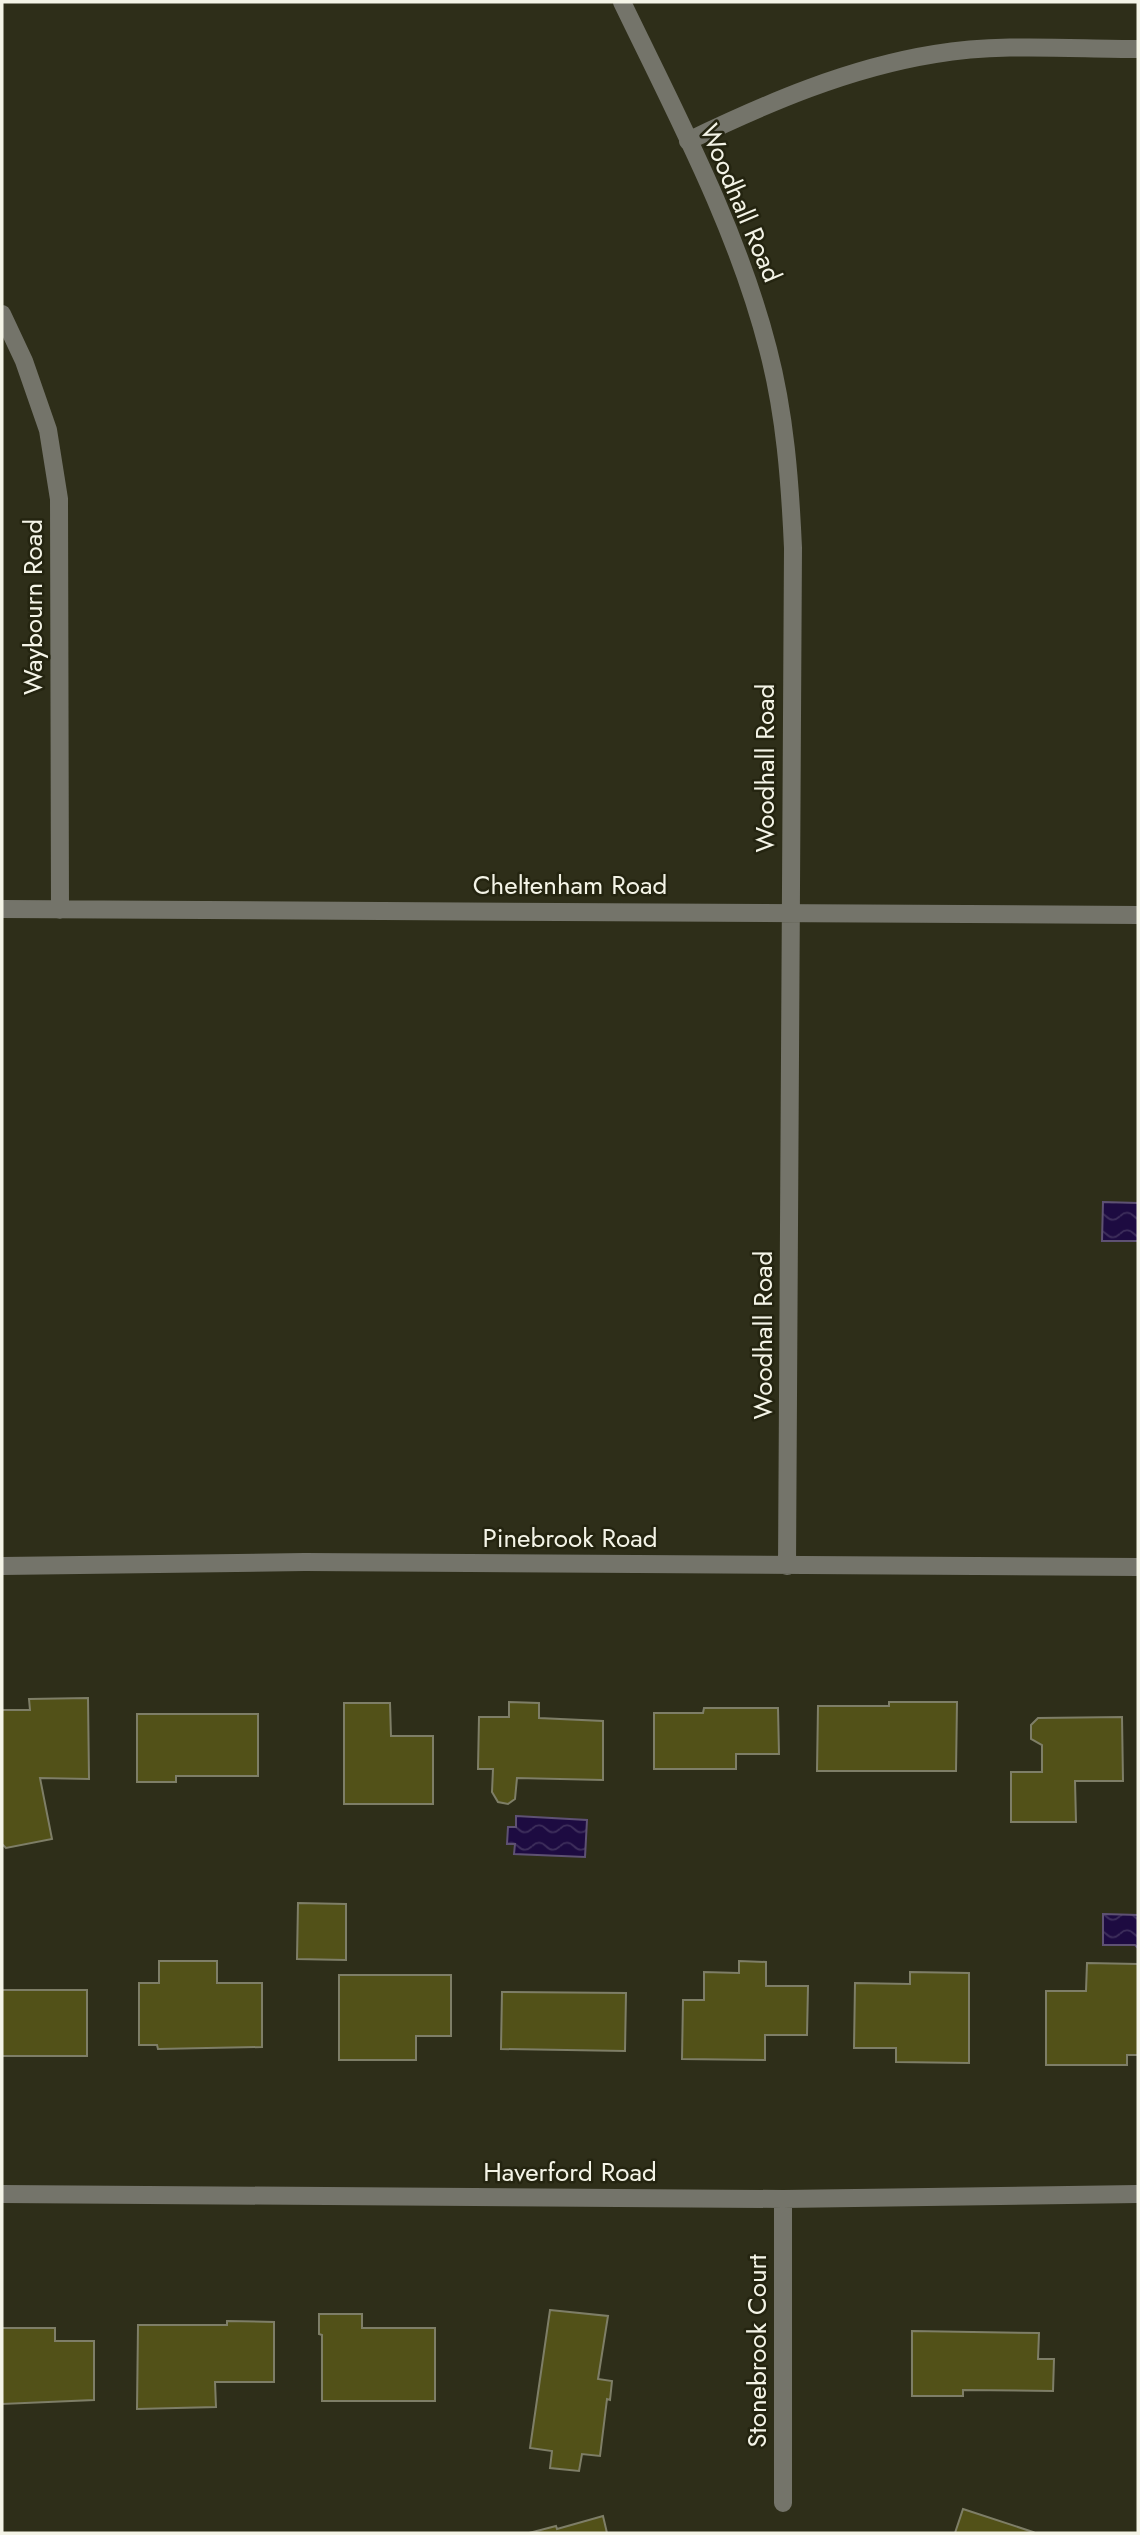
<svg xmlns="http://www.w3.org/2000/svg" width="1140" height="2535" font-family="Jost,sans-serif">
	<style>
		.water { fill: url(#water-waves); stroke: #5e5173; stroke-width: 2 }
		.building { fill: #525118; stroke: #7e7e67; stroke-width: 2 }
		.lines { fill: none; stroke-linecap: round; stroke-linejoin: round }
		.minor { stroke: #74746a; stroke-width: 18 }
		.labels { text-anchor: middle; stroke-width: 5; stroke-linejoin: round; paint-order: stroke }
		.street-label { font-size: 26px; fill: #f4f4e7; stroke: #242410 }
	</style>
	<defs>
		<pattern id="water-waves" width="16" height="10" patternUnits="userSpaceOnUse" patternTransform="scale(1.75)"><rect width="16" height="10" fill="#1d0b41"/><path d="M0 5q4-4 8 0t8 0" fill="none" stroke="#3e2f5c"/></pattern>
	</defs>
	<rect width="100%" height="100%" fill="#2e2e19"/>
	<path class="water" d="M 1103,1202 L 1138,1203 L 1138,1241 L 1102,1241 Z
		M 516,1816 L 587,1820 L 585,1857 L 514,1854 L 515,1844 L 507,1844 L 508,1827 L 516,1827 Z
		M 1103,1914 L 1138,1915 L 1138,1948 L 1135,1945 L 1103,1945 Z"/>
	<path class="building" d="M 88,1698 L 89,1779 L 40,1778 L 52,1839 L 6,1848 L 2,1844 L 2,1710 L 30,1710 L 29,1699 Z
		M 509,1702 L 539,1703 L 539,1718 L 603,1721 L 603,1780 L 517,1778 L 515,1799 L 508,1804 L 498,1802 L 492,1792 L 493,1769 L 478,1769 L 479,1717 L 509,1717 Z
		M 889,1702 L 957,1702 L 956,1771 L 817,1771 L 818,1706 L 889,1706 Z
		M 344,1703 L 390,1703 L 391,1736 L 433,1736 L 433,1804 L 344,1804 Z
		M 704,1708 L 778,1708 L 779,1754 L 736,1754 L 736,1769 L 654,1769 L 654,1713 L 703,1713 Z
		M 137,1714 L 258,1714 L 258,1776 L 176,1776 L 176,1782 L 137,1782 Z
		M 1122,1717 L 1123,1781 L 1075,1781 L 1076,1822 L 1011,1822 L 1011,1772 L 1042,1772 L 1042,1745 L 1031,1739 L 1031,1725 L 1038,1718 Z
		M 298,1903 L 346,1904 L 346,1960 L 297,1959 Z
		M 159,1961 L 217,1961 L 217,1983 L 262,1983 L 262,2047 L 158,2049 L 157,2045 L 139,2045 L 139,1983 L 159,1983 Z
		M 739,1961 L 766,1962 L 766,1986 L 808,1986 L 807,2035 L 765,2035 L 765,2060 L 682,2059 L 683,2000 L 704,2000 L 704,1972 L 739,1973 Z
		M 1087,1963 L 1138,1964 L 1138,2055 L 1127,2055 L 1127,2065 L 1046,2065 L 1046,1991 L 1086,1991 Z
		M 910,1972 L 969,1973 L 969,2063 L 896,2062 L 896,2048 L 854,2048 L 855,1983 L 910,1984 Z
		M 339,1975 L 451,1975 L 451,2036 L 416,2036 L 416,2060 L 339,2060 Z
		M 2,1990 L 87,1990 L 87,2056 L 2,2056 Z
		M 502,1992 L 626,1993 L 625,2051 L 501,2049 Z
		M 550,2310 L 608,2316 L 598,2379 L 612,2381 L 610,2400 L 607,2399 L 600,2456 L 582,2454 L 579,2471 L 550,2468 L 552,2451 L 530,2448 Z
		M 319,2314 L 362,2314 L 362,2328 L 435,2328 L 435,2401 L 322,2401 L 322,2335 L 319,2334 Z
		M 227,2321 L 274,2322 L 274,2382 L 215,2382 L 216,2407 L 137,2409 L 138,2325 L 227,2325 Z
		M 2,2328 L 55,2328 L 55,2341 L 94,2341 L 94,2400 L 2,2404 Z
		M 912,2331 L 1039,2333 L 1038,2359 L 1054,2359 L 1053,2391 L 963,2390 L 963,2396 L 912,2396 Z
		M 963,2509 L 1033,2532 L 1032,2533 L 955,2533 Z
		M 603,2516 L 607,2533 L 529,2533 L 556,2526 L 557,2529 Z"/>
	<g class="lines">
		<path class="minor" d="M 622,2 C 676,114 737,228 768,349 C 785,414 790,481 793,548 L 787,1566
			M 688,141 C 767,103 848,68 935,54 C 1001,43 1071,49 1138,49
			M 2,314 L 24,361 L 48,430 L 59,499 L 60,910
			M 2,909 L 1138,915
			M 2,1566 L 305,1562 L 1138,1567
			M 2,2194 L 783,2199 L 1138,2194
			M 783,2503 L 783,2199"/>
	</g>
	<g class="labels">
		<g class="street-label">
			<text transform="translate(741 203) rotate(67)" y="9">Woodhall Road</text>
			<text transform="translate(33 607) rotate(-90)" y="9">Waybourn Road</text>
			<text transform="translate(765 768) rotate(-90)" y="9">Woodhall Road</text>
			<text x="570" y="894">Cheltenham Road</text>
			<text transform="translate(763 1335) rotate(-90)" y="9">Woodhall Road</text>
			<text x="570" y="1547">Pinebrook Road</text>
			<text x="570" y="2181">Haverford Road</text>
			<text transform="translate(757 2351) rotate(-90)" y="9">Stonebrook Court</text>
		</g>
	</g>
	<rect width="1140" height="2535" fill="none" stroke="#f4f4e7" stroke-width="7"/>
</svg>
